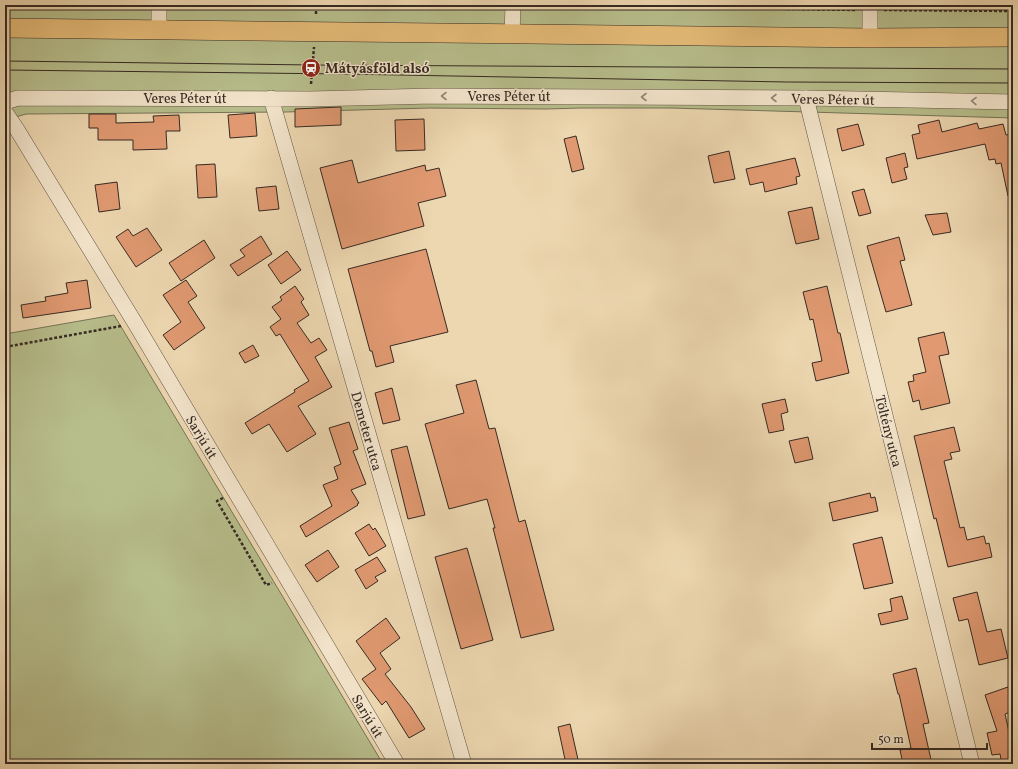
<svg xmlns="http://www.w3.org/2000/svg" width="1018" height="769" font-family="Vollkorn,serif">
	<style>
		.green { fill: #b7be8c; stroke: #767458 }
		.building { fill: #e09971; stroke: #362a23 }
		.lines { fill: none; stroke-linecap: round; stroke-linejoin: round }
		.minor-casing { stroke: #645546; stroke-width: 16 }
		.major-casing { stroke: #362a23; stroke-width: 20 }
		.path { stroke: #362a23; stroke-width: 2.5; stroke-dasharray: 3 2; stroke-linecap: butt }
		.minor { stroke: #f3e5cc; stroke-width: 15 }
		.major { stroke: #e6bc78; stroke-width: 19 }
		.tram { stroke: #362a23; stroke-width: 1 }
		.oneway { stroke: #948878 }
		.labels { text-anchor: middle; stroke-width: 3; stroke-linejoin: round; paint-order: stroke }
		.poi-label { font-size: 14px; font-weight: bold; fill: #362a23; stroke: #f3e5cc; text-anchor: start }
		.street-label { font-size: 14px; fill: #362a23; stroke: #f3e5cc }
	</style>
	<rect width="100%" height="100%" fill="#edd7b0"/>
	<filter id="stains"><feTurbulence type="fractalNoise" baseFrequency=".005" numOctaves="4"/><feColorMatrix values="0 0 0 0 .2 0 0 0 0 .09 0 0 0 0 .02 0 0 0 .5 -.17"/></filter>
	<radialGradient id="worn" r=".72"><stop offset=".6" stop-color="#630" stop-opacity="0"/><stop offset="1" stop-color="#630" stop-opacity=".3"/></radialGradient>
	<path class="green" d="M 5,5 L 1013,5 L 1013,118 L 671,108 L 580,108 L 546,109 L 429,108 L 285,112 L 26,114 L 5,120 Z
		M 114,315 L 383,764 L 5,764 L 5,334 Z"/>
	<path class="building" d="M 341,107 L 341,125 L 295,127 L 295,109 Z
		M 255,113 L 257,136 L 230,138 L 228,115 Z
		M 89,114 L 116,114 L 116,123 L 154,122 L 153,116 L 179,115 L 180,131 L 166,131 L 167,149 L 133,150 L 133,140 L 98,140 L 98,128 L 89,128 Z
		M 424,119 L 425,150 L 396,151 L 395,120 Z
		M 939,120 L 942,132 L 977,123 L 979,129 L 1003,124 L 1006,135 L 1013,134 L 1013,195 L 1008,196 L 1001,163 L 996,164 L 995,159 L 989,160 L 985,144 L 917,159 L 912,135 L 920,133 L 918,125 Z
		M 858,124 L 864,145 L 842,151 L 837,129 Z
		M 576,136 L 584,169 L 572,172 L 564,139 Z
		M 729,151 L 735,179 L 714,183 L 708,156 Z
		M 905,153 L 908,167 L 904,168 L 907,179 L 892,183 L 886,158 Z
		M 795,158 L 800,176 L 796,177 L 797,184 L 765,192 L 763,182 L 750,185 L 746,169 Z
		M 352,160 L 358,183 L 425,165 L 426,171 L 439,168 L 446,196 L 418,203 L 424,226 L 342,249 L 320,168 Z
		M 215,164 L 217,197 L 198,198 L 196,165 Z
		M 117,182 L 120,209 L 99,212 L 95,185 Z
		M 276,186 L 279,209 L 259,211 L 256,188 Z
		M 864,189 L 871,213 L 859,216 L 852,192 Z
		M 812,207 L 819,239 L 796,244 L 788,212 Z
		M 947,213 L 951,232 L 933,235 L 925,215 Z
		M 147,228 L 162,250 L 136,267 L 116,237 L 128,229 L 133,236 Z
		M 261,236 L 272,254 L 238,276 L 230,265 L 245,256 L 240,250 Z
		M 899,237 L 905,260 L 900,261 L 912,305 L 886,312 L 867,246 Z
		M 204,240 L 215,258 L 181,281 L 169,263 Z
		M 426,249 L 448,332 L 390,346 L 394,362 L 376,367 L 372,351 L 370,351 L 348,269 Z
		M 287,251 L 301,270 L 281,284 L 268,265 Z
		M 87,280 L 91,308 L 23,318 L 21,305 L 46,301 L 45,297 L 68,293 L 66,283 Z
		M 186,280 L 197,296 L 188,302 L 205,328 L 174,350 L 163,335 L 181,322 L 163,295 Z
		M 295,286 L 304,299 L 301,302 L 309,315 L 297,323 L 311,343 L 319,338 L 327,350 L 315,357 L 332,387 L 298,406 L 316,434 L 287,452 L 269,424 L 252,434 L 245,423 L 295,392 L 294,390 L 309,381 L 280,334 L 276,336 L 270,327 L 281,319 L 272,307 L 282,300 L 280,297 Z
		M 827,286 L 838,333 L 840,333 L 849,373 L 816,381 L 812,363 L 822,361 L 813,319 L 810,320 L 803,292 Z
		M 944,332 L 949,354 L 939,356 L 950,403 L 921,410 L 919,400 L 913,402 L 908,382 L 914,381 L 913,375 L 926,372 L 918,338 Z
		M 253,345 L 259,356 L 245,363 L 239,353 Z
		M 476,380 L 489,429 L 495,428 L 519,522 L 525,520 L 554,630 L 521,638 L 493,528 L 495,528 L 487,499 L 449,509 L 425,424 L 464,413 L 456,385 Z
		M 392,388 L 400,420 L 383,424 L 375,393 Z
		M 785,399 L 788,412 L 781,414 L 784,430 L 769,433 L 762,404 Z
		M 349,422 L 358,449 L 353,451 L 366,484 L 351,490 L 359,503 L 357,504 L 358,505 L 306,537 L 300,526 L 332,506 L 323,485 L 338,479 L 334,467 L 341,464 L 329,428 Z
		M 954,427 L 960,451 L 950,453 L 952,459 L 944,461 L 960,528 L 964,527 L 967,540 L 984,536 L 986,544 L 989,543 L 992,557 L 948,567 L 936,518 L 934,519 L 914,436 Z
		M 808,437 L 813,459 L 795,463 L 789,441 Z
		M 407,446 L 425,515 L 408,519 L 391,450 Z
		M 870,493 L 871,498 L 875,497 L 878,511 L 833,521 L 829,503 Z
		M 369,524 L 373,530 L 375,528 L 386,546 L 369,556 L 355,533 Z
		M 882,537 L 893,583 L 864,589 L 853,544 Z
		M 467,548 L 493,640 L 461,649 L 435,557 Z
		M 328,550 L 339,567 L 317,582 L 305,565 Z
		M 377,557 L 386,571 L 375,577 L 378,581 L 366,589 L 355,570 Z
		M 977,592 L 987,632 L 1001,629 L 1008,658 L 979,665 L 968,619 L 959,621 L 953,598 Z
		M 902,596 L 908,619 L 881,625 L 878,614 L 892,611 L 890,599 Z
		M 386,618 L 400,638 L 380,653 L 391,669 L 385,674 L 411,707 L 425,729 L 409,738 L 386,701 L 382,705 L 362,679 L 376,669 L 356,641 Z
		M 916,668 L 929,723 L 923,724 L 932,764 L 918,764 L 917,761 L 903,764 L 900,750 L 911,748 L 899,694 L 898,694 L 893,674 Z
		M 1008,687 L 1013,701 L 1013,711 L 1005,714 L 1013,750 L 1013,764 L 1002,764 L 1000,754 L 992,755 L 987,733 L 997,731 L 985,695 Z
		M 570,724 L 579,764 L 566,764 L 558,727 Z"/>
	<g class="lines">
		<g class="minor-casing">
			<path id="minor" d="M 870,5 L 870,38
				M 159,30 L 159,5
				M 512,35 L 513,5
				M 271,98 L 464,764
				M 806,98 L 972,764
				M 5,102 L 18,98 L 310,99 L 433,96 L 806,98 L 1013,102
				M 5,112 L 16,128 L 135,323 L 397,764"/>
		</g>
		<g class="major-casing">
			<path id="major" d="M 5,28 L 870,38 L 1013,37"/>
		</g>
		<path class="path" d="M 532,5 L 857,10
			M 884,10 L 1013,11
			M 316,14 L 316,5
			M 311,84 L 314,47
			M 5,347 L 121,326
			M 223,498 L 217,501 L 266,585 L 272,583"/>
		<use href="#minor" class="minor"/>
		<use href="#major" class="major"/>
		<path class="tram" d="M 5,61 L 313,65 L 1013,69
			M 5,70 L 342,74 L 787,82 L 1013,83"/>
	</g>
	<defs><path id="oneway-chevron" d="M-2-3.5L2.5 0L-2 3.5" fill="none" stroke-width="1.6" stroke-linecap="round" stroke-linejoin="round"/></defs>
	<g class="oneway">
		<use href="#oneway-chevron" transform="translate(444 96) rotate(-180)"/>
		<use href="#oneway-chevron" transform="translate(644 97) rotate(-180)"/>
		<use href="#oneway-chevron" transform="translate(774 98) rotate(-180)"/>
		<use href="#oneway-chevron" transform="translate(974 101) rotate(-179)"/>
	</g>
	<defs>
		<g id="station-disc" transform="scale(1)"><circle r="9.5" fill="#8f2418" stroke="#f3e5cc"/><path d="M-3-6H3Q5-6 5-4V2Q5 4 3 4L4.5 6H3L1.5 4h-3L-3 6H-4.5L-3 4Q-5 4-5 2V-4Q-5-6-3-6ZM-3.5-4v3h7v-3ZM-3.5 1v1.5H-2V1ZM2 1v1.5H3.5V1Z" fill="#fff"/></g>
	</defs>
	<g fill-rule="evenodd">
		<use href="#station-disc" x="311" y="68"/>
	</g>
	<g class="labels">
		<g class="poi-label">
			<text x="325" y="73">Mátyásföld alsó</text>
		</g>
		<g class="street-label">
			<text x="509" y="101">Veres Péter út</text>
			<text x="185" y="103">Veres Péter út</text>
			<text transform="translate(833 99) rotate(1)" y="5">Veres Péter út</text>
			<text transform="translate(367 431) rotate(74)" y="5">Demeter utca</text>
			<text transform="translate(889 431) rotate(76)" y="5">Töltény utca</text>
			<text transform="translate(202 437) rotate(59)" y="5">Sarjú út</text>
			<text transform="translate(368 716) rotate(59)" y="5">Sarjú út</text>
		</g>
	</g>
	<rect width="1018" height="769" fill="none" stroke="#edd7b0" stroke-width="20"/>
	<rect x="6" y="6" width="1006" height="757" fill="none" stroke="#362a23" stroke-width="2"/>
	<rect x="10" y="10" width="998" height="749" fill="none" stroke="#362a23"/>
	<path d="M872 743v6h115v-6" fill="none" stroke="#362a23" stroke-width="2"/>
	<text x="878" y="743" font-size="12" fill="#362a23" stroke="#f3e5cc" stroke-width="3" paint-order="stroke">50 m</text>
	<rect width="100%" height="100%" filter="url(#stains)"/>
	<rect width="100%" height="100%" fill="url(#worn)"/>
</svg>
